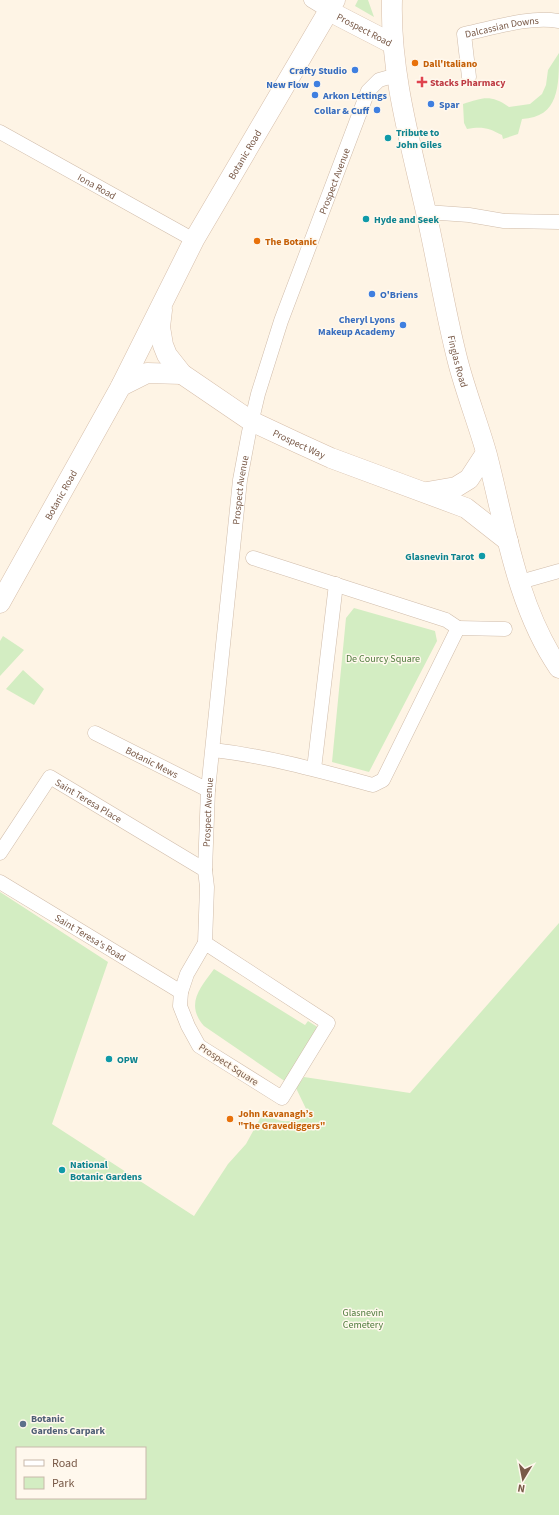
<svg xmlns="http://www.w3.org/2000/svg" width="559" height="1515" font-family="'Source Sans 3',sans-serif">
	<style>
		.green { fill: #d3edc2; fill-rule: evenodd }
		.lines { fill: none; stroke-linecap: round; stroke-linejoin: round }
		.street-casing { stroke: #d0bcaa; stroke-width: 15 }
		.secondary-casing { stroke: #d6beaa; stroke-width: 21 }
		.street { stroke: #fff; stroke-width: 14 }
		.secondary { stroke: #fff; stroke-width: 20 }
		.food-dot { fill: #e8710a; stroke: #fff8ed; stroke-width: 1.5 }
		.shop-dot { fill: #3f7fe0; stroke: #fff8ed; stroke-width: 1.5 }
		.health-dot { fill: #e0444e; stroke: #fff8ed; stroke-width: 1.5 }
		.culture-dot { fill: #0f9aa8; stroke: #fff8ed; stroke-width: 1.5 }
		.service-dot { fill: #5c6f8a; stroke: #fff8ed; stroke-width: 1.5 }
		.labels { text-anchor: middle; stroke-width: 3; stroke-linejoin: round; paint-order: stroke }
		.street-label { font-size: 10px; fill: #795a48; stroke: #fff8ed }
		.food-label { font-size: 10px; font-weight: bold; fill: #c56008; stroke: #fff8ed; text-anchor: start }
		.shop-label { font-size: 10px; font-weight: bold; fill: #366cbe; stroke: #fff8ed; text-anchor: end }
		.health-label { font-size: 10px; font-weight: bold; fill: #be3a42; stroke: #fff8ed; text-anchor: start }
		.culture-label { font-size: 10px; font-weight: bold; fill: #0d838f; stroke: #fff8ed; text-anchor: start }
		.park-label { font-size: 10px; fill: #4e7a3c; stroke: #fff8ed }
		.service-label { font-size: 10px; font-weight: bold; fill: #4e5e75; stroke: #fff8ed; text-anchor: start }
	</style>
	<rect width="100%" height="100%" fill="#fef4e5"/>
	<path class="green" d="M 358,0 L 368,0 L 374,17 L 355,6 Z
		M 559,53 C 559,87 559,117 522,119 L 518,134 L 503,139 L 502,135 C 489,128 482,126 467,129 L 464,123 L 463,104 C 483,98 490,94 509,107 L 530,104 L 542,94 L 546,85 L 548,70 Z
		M 354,608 L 435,631 L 437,641 L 369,772 L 332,762 L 346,618 Z
		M 3,636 L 24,650 L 0,676 L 0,641 Z
		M 23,670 L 44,689 L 34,705 L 6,689 Z
		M 0,892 L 108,962 L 52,1124 L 194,1216 L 228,1164 L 246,1144 L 263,1113 C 283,1124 289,1124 308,1113 L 296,1088 L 304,1077 L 410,1093 L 559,923 L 559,1515 L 0,1515 ZM 17,1448 L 145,1448 L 145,1498 L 17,1498 Z
		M 214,969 L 305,1025 L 308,1021 L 319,1028 L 286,1082 L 204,1026 C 185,1004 200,988 214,969 Z"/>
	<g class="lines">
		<g class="street-casing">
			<g id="street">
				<path d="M 311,0 L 329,11"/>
				<path id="s1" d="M 469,77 L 464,34 C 494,28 528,16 559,21"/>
				<path id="s2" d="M 0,132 L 194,240"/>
				<path d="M 426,212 L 469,215 L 504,221 L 559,222"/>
				<path d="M 520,582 L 559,571"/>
				<path d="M 458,628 L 505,629"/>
				<path id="s3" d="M 95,733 L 208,790"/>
				<path d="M 213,750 C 267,756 321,771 373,785 L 383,780 L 458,628 L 446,620 L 253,558"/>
				<path d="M 314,769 L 336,584"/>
				<path id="s4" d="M 0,853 L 50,777 L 205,870"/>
				<path id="s5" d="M 0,882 L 181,992"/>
				<path id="s6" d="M 205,943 L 207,887 L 205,870 L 208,790 L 240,480 L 249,432 L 258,394 L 281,321 L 368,91 L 379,80 L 397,75"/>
				<path d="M 205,943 L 328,1023 L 282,1098 L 199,1046 L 188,1026 L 180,1006 L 181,992 L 187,974 Z"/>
			</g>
		</g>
		<g class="secondary-casing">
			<g id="secondary">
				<path id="s7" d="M 392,0 C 390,67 408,134 423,199 C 436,253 444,308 458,362 C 466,393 478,423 487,455 C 505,525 517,607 559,668"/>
				<path id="s8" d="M 329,11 L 393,44"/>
				<path id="s9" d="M 162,310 L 160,327 L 163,345 L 167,355 L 182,374 L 251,421 L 298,443 L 331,458 L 466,508 L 508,541"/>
				<path d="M 121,386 L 147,373 L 182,374"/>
				<path d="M 427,492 L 456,487 L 469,479 L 486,453"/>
				<path id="s10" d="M 0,603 L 121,386 L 194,240 L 335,0"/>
			</g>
		</g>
		<use href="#street" class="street"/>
		<use href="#secondary" class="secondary"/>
	</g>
	<g class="food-dot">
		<circle cx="415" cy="63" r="4"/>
		<circle cx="257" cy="241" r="4"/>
		<circle cx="230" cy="1119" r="4"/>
	</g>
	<g class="shop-dot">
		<circle cx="355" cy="70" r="4"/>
		<circle cx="317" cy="84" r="4"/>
		<circle cx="315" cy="95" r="4"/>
		<circle cx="431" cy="104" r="4"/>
		<circle cx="377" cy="110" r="4"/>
		<circle cx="372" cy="294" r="4"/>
		<circle cx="403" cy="325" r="4"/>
	</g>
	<path class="health-dot" d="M420 76h4v4h4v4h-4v4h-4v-4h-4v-4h4z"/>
	<g class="culture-dot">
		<circle cx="388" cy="138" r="4"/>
		<circle cx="366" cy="219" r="4"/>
		<circle cx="482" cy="556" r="4"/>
		<circle cx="109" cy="1059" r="4"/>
		<circle cx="62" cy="1170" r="4"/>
	</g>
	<circle class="service-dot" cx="23" cy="1424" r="4"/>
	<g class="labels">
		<g class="street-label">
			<text dy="4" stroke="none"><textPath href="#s8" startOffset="40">Prospect Road</textPath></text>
			<text dy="4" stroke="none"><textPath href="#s1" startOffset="82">Dalcassian Downs</textPath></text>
			<text dy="4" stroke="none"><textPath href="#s10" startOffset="511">Botanic Road</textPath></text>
			<text dy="4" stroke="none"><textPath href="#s6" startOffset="779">Prospect Avenue</textPath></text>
			<text dy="4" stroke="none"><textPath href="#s2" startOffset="111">Iona Road</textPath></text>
			<text dy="4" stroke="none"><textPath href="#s7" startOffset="368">Finglas Road</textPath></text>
			<text dy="4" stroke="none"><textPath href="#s9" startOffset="207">Prospect Way</textPath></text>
			<text dy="4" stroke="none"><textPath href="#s6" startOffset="455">Prospect Avenue</textPath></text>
			<text dy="4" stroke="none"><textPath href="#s10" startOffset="124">Botanic Road</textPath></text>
			<text dy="4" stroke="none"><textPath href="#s3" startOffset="64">Botanic Mews</textPath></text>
			<text dy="4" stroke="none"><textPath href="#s4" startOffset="136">Saint Teresa Place</textPath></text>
			<text dy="4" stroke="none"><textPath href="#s6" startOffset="131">Prospect Avenue</textPath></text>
			<text dy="4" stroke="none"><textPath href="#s5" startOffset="106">Saint Teresa's Road</textPath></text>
			<text transform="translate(229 1064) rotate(33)" y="4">Prospect Square</text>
		</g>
		<g class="food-label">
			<text x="423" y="67">Dall'Italiano</text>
			<text x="265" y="245">The Botanic</text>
			<text x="238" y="1117">John Kavanagh’s<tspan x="238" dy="12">"The Gravediggers"</tspan></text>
		</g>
		<g class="shop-label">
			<text x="347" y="74">Crafty Studio</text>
			<text x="309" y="88">New Flow</text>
			<text x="323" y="99" text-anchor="start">Arkon Lettings</text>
			<text x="439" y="108" text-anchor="start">Spar</text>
			<text x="369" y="114">Collar &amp; Cuff</text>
			<text x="380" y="298" text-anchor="start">O'Briens</text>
			<text x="395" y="323">Cheryl Lyons<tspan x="395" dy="12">Makeup Academy</tspan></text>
		</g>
		<g class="health-label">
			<text x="430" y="86">Stacks Pharmacy</text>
		</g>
		<g class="culture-label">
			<text x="396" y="136">Tribute to<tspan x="396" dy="12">John Giles</tspan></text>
			<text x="374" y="223">Hyde and Seek</text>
			<text x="474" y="560" text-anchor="end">Glasnevin Tarot</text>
			<text x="117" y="1063">OPW</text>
			<text x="70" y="1168">National<tspan x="70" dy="12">Botanic Gardens</tspan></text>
		</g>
		<g class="park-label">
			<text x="383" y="662">De Courcy Square</text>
			<text x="363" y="1316">Glasnevin<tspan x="363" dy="12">Cemetery</tspan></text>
		</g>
		<g class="service-label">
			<text x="31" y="1422">Botanic<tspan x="31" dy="12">Gardens Carpark</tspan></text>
		</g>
	</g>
	<rect x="16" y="1447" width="130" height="52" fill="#fff8ed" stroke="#c9b9ab"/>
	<rect x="24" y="1460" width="20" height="6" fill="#ffffff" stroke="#c9b9ab"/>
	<text x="52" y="1467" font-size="12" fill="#795a48">Road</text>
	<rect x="24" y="1477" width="20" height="12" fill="#d3edc2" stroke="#c9b9ab"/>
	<text x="52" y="1487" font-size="12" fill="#795a48">Park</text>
	<g transform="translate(523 1479) rotate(190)" stroke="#fff8ed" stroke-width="3" paint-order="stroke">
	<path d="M0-3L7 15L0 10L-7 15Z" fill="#795a48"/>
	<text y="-6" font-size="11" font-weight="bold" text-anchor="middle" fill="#795a48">N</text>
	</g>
</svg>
